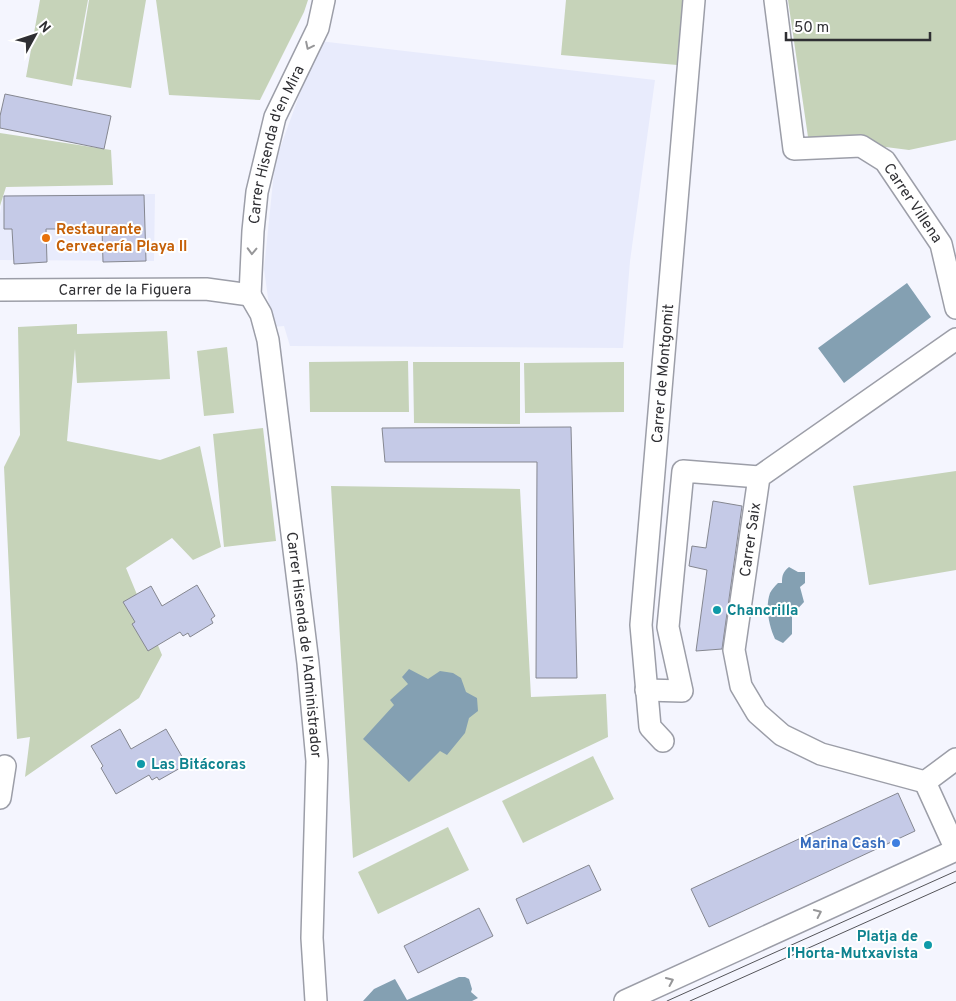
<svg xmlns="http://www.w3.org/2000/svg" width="956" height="1001" font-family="Overpass,sans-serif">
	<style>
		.built { fill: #e8ebfc }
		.green { fill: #c6d3b9 }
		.water { fill: #84a0b2 }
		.building { fill: #c5cae7; stroke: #858790 }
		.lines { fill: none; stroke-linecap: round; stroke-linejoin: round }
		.minor-casing { stroke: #9c9ea8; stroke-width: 24 }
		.minor { stroke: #fff; stroke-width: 21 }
		.tram { stroke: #545459; stroke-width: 1 }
		.oneway { stroke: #979799 }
		.food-dot { fill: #e8710a; stroke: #fff; stroke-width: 2 }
		.culture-dot { fill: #0f9aa8; stroke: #fff; stroke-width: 2 }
		.shop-dot { fill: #3f7fe0; stroke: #fff; stroke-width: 2 }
		.labels { text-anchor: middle; stroke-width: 4; stroke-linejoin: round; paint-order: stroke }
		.street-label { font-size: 15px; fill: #2f2f33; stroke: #fff }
		.food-label { font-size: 15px; font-weight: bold; fill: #c56008; stroke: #fff; text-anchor: start }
		.culture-label { font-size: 15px; font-weight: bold; fill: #0d838f; stroke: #fff; text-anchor: start }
		.shop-label { font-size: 15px; font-weight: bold; fill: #366cbe; stroke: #fff; text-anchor: end }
	</style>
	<rect width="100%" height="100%" fill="#f4f5fe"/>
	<path class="built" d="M 319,41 L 655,80 L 630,261 L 623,348 L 290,346 L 284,326 L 272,327 L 264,269 L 275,162 Z
		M 155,194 L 154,261 L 0,260 L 0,214 L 3,195 Z"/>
	<path class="green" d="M 40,0 L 88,0 L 72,86 L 26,77 Z
		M 89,0 L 146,0 L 131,88 L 76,79 Z
		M 156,0 L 308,0 L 304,12 L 260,100 L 169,95 Z
		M 566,0 L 694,0 L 689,66 L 561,55 Z
		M 788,0 L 956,0 L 956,140 L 909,150 L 808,137 Z
		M 0,133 L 111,150 L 113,185 L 6,187 L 0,206 Z
		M 77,324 L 77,334 L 167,331 L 170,379 L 77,383 L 75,349 L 67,441 L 160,460 L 200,446 L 221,547 L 193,560 L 172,538 L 126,568 L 162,655 L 139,698 L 25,777 L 30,737 L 17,739 L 4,467 L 20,435 L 18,327 Z
		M 227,347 L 234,413 L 204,416 L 197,351 Z
		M 408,361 L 409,412 L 310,412 L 309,362 Z
		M 413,362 L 520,362 L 520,424 L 414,423 Z
		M 624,362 L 624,412 L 525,413 L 524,363 Z
		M 263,428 L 276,541 L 224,547 L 213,434 Z
		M 956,471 L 956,570 L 869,585 L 853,486 Z
		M 331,486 L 520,489 L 531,697 L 606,694 L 608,737 L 353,858 Z
		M 593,756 L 614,799 L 523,843 L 502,801 Z
		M 448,827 L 469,870 L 378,914 L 358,872 Z"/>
	<path class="water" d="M 907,283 L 931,317 L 844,383 L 818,348 Z
		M 789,567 L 798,572 L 805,572 L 805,583 L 800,587 L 804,602 L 792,615 L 792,634 L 783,643 L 775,639 C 769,626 765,607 770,593 C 772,589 775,586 778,583 L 782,583 C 782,575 783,572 789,567 Z
		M 409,669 L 428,679 L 440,671 L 453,673 L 461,678 L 466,692 L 477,698 L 478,711 L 469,718 L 465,733 L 447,755 L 440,751 L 409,782 L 363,739 L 394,705 L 390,700 L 408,684 L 402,677 Z
		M 459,977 L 465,977 L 469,979 L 472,989 L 471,992 L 478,998 L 472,1001 L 363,1001 L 374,989 L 395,979 L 407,1000 Z"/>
	<path class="building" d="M 5,94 L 111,116 L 104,149 L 0,128 L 0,116 Z
		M 144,195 L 146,261 L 103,262 L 102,229 L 46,229 L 47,262 L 14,264 L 12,229 L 4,229 L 4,196 Z
		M 571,427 L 577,678 L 536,678 L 537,462 L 385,462 L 382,428 Z
		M 713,501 L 742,506 L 722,649 L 696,651 L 707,570 L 689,566 L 692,546 L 706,548 Z
		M 197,585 L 215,616 L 211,619 L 213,623 L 190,637 L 188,633 L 183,636 L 180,632 L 148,651 L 132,624 L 135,622 L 123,602 L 151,586 L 162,606 Z
		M 120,729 L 131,749 L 166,729 L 184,760 L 179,763 L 182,767 L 159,780 L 157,777 L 152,780 L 149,775 L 116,794 L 101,768 L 103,766 L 91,746 Z
		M 898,793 L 915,831 L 709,927 L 691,889 Z
		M 589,865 L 601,890 L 527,924 L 516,899 Z
		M 479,908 L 493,936 L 418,973 L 404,946 Z"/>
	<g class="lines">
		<g class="minor-casing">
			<g id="minor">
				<path id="s1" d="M 775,0 L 794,149 L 861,146 L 885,161 L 941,244 L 956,308"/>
				<path id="s2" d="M 0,290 L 206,289 L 250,295"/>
				<path id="s3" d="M 250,295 L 261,314 L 268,340 L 308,663 L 317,761 L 312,938 L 316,1001"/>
				<path id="s4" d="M 250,295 L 253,231 L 257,192 L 275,117 L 318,28 L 324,0"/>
				<path d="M 646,690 L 682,691 L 668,627 L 683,471 L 759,477"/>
				<path id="s5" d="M 663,741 L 650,727 L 641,625 L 694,0"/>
				<path id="s6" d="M 925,782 L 821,754 L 782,735 L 757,713 L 741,686 L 734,650 L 759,477 L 956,339"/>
				<path d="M 0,798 L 5,766"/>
				<path d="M 956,850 L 925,782 L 956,759"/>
				<path d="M 625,1001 L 956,850"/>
			</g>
		</g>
		<use href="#minor" class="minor"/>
		<path class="tram" d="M 667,1001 L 956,871
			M 690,1001 L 956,882"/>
	</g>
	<defs><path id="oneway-chevron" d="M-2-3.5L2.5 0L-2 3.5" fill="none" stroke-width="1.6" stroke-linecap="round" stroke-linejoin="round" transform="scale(1.25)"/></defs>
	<g class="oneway">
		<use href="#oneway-chevron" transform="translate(309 46) rotate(116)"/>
		<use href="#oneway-chevron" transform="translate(252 251) rotate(92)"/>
		<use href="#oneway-chevron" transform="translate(818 913) rotate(-25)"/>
		<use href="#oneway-chevron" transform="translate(670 981) rotate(-24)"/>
	</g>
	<circle class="food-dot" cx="46" cy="238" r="5"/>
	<g class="culture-dot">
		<circle cx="717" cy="610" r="5"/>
		<circle cx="141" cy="764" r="5"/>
		<circle cx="928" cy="945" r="5"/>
	</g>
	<circle class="shop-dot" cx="896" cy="843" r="5"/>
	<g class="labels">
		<g class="street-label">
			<text dy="5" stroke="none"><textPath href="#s4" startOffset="154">Carrer Hisenda d'en Mira</textPath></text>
			<text dy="5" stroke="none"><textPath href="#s1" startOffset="296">Carrer Villena</textPath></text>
			<text dy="5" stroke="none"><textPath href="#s2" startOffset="125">Carrer de la Figuera</textPath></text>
			<text dy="5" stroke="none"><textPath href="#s5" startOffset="374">Carrer de Montgomit</textPath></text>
			<text dy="5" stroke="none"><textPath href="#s6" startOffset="364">Carrer Saix</textPath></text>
			<text dy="5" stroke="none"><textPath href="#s3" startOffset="356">Carrer Hisenda de l'Administrador</textPath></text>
		</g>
		<g class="food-label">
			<text x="56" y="234">Restaurante<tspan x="56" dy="17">Cervecería Playa II</tspan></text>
		</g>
		<g class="culture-label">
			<text x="727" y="615">Chancrilla</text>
			<text x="151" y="769">Las Bitácoras</text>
			<text x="918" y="941" text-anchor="end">Platja de<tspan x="918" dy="17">l'Horta-Mutxavista</tspan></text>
		</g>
		<g class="shop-label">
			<text x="886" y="848">Marina Cash</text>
		</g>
	</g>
	<g transform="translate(35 35) rotate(50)" stroke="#ffffff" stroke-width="4" paint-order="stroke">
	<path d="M0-4L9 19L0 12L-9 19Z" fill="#2f2f33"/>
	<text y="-8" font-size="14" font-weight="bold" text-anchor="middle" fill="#2f2f33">N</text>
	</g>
	<path d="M786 32v8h144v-8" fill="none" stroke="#2f2f33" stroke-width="2.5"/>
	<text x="794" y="32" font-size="15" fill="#2f2f33" stroke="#ffffff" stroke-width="4" paint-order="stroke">50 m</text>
</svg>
